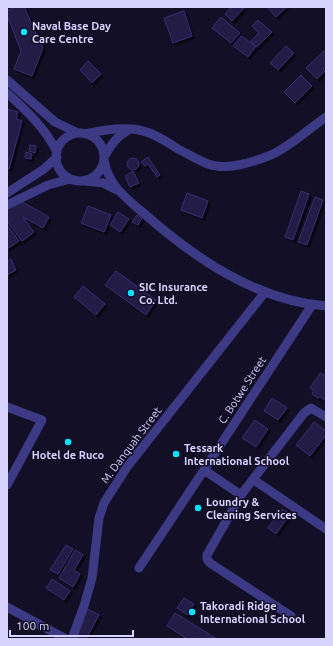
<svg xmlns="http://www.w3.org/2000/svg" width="333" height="646" font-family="Ubuntu,sans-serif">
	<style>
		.building { fill: #241b47; stroke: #3b2d73; filter: url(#shadow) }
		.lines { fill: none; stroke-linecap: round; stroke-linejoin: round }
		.minor { stroke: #3d3a85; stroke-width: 9 }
		.poi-dot { fill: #00e5ff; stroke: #130f26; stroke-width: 1.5 }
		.labels { text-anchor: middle; stroke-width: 3; stroke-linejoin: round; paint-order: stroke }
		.poi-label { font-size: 11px; font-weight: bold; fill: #d9d4ff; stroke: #130f26; text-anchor: start }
		.street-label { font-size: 11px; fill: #d9d4ff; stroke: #130f26 }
	</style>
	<defs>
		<filter id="shadow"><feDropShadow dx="2.5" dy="2.5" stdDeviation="0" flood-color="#0009"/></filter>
	</defs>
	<rect width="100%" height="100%" fill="#130f26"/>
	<path class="building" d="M 15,7 L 24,7 L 43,48 L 32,76 L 14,69 L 21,51 L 7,15 L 7,11 Z
		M 231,7 L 244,8 L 232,21 L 225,14 Z
		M 269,7 L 287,7 L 276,17 L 268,8 Z
		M 184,11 L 192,36 L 173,43 L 164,18 Z
		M 221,17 L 240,33 L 231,43 L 212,28 Z
		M 258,20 L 272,32 L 257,47 L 251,41 L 259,33 L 252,26 Z
		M 241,36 L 256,46 L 248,57 L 233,46 Z
		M 286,46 L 294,53 L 278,70 L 270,63 Z
		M 325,50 L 326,67 L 323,69 L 325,71 L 317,79 L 306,68 Z
		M 88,61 L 101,74 L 92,83 L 80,70 Z
		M 301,75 L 312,86 L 295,103 L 284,92 Z
		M 7,109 L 18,112 L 16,119 L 22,121 L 9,169 L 7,169 Z
		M 30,145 L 36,146 L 35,153 L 29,151 Z
		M 26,152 L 32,154 L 31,159 L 25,158 Z
		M 148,157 L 160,175 L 157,177 L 148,164 L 145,166 L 141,162 Z
		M127 164a6 6 0 1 1 12 0a6 6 0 1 1-12 0Z
		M 133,171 L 139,183 L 130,187 L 125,176 Z
		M 301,191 L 309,194 L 293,240 L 285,237 Z
		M 187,193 L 208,201 L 202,218 L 181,210 Z
		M 315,197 L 323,200 L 307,245 L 298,242 Z
		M 19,200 L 49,217 L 43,228 L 23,217 L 34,232 L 22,241 L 7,221 L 7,208 Z
		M 88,206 L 111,215 L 104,232 L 81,223 Z
		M 118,212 L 129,219 L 120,232 L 110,225 Z
		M 137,215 L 142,218 L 138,225 L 132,222 Z
		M 7,225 L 19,241 L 7,249 Z
		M 11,259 L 16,270 L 7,275 L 7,261 Z
		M 116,271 L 156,300 L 146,315 L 105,285 Z
		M 83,286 L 105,304 L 96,315 L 74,297 Z
		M 320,373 L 326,376 L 325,383 L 326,384 L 326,398 L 325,400 L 320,397 L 318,398 L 312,394 L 314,390 L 310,388 Z
		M 272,398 L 287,408 L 278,420 L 264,411 Z
		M 255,420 L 268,429 L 256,447 L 242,438 Z
		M 314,422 L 326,431 L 326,435 L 310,456 L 296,445 Z
		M 282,509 L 290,514 L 276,534 L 268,528 Z
		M 66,545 L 73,549 L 58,574 L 50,570 Z
		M 75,550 L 83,555 L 74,570 L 80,574 L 73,587 L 59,578 Z
		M 52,579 L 70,591 L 64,600 L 46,588 Z
		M 184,598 L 194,604 L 187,615 L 177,608 Z
		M 87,609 L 99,615 L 86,639 L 76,639 Z
		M 175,613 L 217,639 L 187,639 L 167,626 Z"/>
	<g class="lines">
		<path class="minor" d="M 7,80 L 55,122 L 78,133
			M 7,93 C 27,111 45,128 57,152
			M56 157a24 24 0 1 1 48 0a24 24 0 1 1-48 0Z
			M 85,134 C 103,130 125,126 143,131 C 156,134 167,142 178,149 C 188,154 198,160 208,164 C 227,171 253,162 271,155 C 291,146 307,130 326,117
			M 104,157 C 111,145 116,137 128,130
			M 104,160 C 109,187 127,199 147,216 C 197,260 258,301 326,306
			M 85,181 L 103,183 L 117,190
			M 7,193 L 44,169 L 57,157
			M 7,205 L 48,185 L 70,179
			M 7,407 L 42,420 L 7,485
			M 204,470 L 241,495
			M 254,480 L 326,529
			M 139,568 L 204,470 L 312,305
			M 7,607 L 66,639
			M 291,616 L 210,563 L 207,559 L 207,555 L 241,495 L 304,413 L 311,408 L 326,417
			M 72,639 L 84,606 L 92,578 L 99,518 L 104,503 L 127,467 L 265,292"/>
	</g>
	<g class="poi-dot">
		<circle cx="24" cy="32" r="4"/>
		<circle cx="131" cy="293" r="4"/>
		<circle cx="68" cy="442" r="4"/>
		<circle cx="176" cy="454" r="4"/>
		<circle cx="198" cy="508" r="4"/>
		<circle cx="192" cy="612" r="4"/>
	</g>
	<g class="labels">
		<g class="poi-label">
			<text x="32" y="30">Naval Base Day<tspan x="32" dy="13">Care Centre</tspan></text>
			<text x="139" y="291">SIC Insurance<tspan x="139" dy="13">Co. Ltd.</tspan></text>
			<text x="184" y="452">Tessark<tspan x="184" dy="13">International School</tspan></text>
			<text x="68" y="459" text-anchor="middle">Hotel de Ruco</text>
			<text x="206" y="506">Loundry &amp;<tspan x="206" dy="13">Cleaning Services</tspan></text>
			<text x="200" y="610">Takoradi Ridge<tspan x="200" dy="13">International School</tspan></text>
		</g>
		<g class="street-label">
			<text transform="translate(242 390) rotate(-57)" y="4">C. Botwe Street</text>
			<text transform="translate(131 445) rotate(-53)" y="4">M. Danquah Street</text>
		</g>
	</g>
	<rect width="333" height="646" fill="none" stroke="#d9d4ff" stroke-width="16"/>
	<path d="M10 630v6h123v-6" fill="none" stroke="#d9d4ff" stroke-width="2"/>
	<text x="16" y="630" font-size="12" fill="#d9d4ff" stroke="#130f26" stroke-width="3" paint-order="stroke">100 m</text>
</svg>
